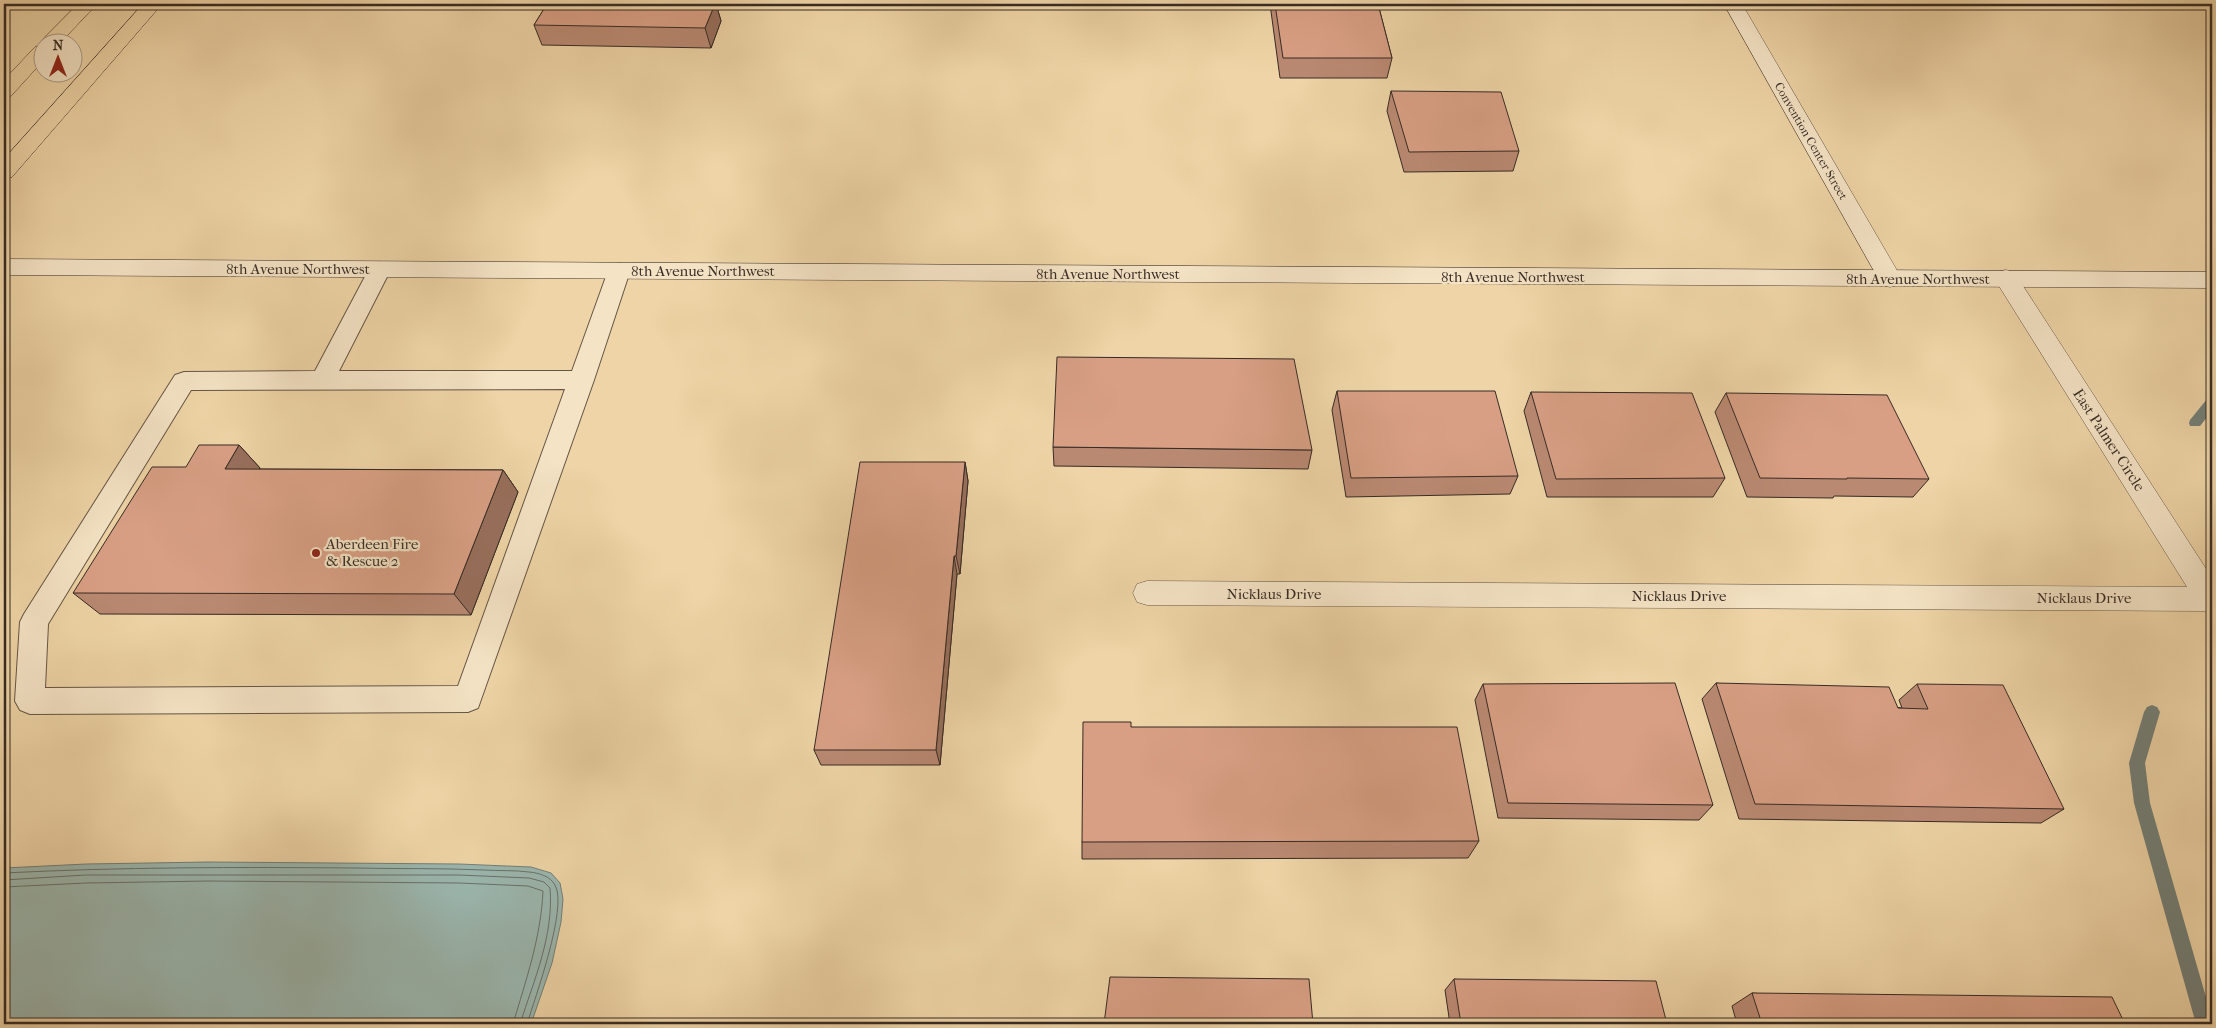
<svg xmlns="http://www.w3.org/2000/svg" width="2216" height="1028" font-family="'IM FELL French Canon',serif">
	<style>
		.water { fill: #9bb7af; stroke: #737f78 }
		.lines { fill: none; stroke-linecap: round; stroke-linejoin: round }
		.shore { stroke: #69716a; stroke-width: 1 }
		.stream { fill: #737f78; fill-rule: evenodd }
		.lane-casing { stroke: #655545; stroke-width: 2 }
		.street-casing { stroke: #655545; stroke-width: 1 }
		.secondary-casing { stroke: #372b25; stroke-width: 1 }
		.highway-casing { stroke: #372b25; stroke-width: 1 }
		.lane { fill: #f4e3c5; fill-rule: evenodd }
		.street { fill: #f4e3c5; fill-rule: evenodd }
		.secondary { fill: #f4e3c5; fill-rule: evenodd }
		.highway { fill: #eed4a6; fill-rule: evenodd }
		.wall { fill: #ba8972; stroke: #372b25 }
		.shaded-wall { fill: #976f5c; stroke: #372b25 }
		.building { fill: #d89f84; stroke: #372b25 }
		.poi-dot { fill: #8f2418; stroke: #f4e3c5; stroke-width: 2 }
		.labels { text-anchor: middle; stroke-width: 4.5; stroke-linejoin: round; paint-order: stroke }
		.far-street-label { font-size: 12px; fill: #372b25; stroke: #f4e3c5 }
		.street-label { font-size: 15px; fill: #372b25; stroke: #f4e3c5 }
		.poi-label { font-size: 15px; fill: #372b25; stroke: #f4e3c5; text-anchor: start }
	</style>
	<rect width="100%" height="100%" fill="#eed4a6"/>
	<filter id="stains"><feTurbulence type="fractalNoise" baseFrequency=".004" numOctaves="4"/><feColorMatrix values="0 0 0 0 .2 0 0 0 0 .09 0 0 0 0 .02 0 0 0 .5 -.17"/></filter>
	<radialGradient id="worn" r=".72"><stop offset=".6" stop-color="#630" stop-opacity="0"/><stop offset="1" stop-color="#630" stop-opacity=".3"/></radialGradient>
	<path class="water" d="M 209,862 L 459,864 L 531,867 L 551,873 L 560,883 L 563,899 L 561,922 L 552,963 L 531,1024 L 4,1024 L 4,868 L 86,864 Z"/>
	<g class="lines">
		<path class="shore" d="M 4,873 C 121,867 238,867 355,868 C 398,869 441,868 484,870 C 499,871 514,870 529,872 C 539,873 550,876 555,885 C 568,907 535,998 527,1024
			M 4,880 L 86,875 L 459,875 L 529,878 L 544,882 L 550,888 C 554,935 534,980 520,1024
			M 4,887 L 86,883 L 209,881 L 459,883 L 528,886 L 543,891 C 541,937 526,980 513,1024"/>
		<path class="stream" d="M 2212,397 L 2212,411 L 2200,426 L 2190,426 L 2189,423 L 2190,420 L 2207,399 Z
			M 2152,705 L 2157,707 L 2160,712 L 2145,763 L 2150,803 L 2212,1018 L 2212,1024 L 2196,1024 L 2134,803 L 2129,763 L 2144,712 L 2147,707 Z"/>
		<g class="lane-casing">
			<path id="lane" d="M 380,262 L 388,264 L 391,269 L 339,371 L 572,371 L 608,271 L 611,266 L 619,263 L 627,266 L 630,271 L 594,380 L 478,708 L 468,712 L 30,714 L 20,710 L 15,701 L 20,622 L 24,614 L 175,375 L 184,372 L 315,371 L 369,269 L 372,264 ZM 565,389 L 458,686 L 45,688 L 48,624 L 191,390 Z"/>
		</g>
		<g class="street-casing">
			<path id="street" d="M 1724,4 L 1742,4 L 1902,279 L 1898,285 L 1890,287 L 1882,285 Z
				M 2006,270 L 2014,272 L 2212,578 L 2212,614 L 2203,611 L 1147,605 L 1137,602 L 1133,593 L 1137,584 L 1147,581 L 2187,587 L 1994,278 L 1998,272 Z"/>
		</g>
		<g class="secondary-casing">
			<path id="secondary" d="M 4,259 L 2212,272 L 2212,288 L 4,275 Z"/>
		</g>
		<g class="highway-casing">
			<path id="highway" d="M 78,4 L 97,4 L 61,42 L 42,44 L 41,42 L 44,38 Z
				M 143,4 L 162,4 L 12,177 L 4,179 L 4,159 Z
				M 42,45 L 42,62 L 11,96 L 4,98 L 4,80 L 35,47 Z"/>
		</g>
		<use href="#lane" class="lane"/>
		<use href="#street" class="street"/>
		<use href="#secondary" class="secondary"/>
		<use href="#highway" class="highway"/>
	</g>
	<path class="wall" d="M 547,4 L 716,4 L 721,21 L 711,48 L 542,45 L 534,25 Z
		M 1270,4 L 1378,4 L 1392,58 L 1387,78 L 1280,78 Z
		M 1391,91 L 1519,151 L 1513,171 L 1404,172 L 1387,111 Z
		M 1337,391 L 1518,476 L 1510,494 L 1346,497 L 1332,410 Z
		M 1531,392 L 1725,478 L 1713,497 L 1547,497 L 1524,411 Z
		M 1726,393 L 1929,479 L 1913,497 L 1834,496 L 1833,498 L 1747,497 L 1715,412 Z
		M 239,445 L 260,468 L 260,469 L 503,470 L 518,492 L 471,615 L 100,614 L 73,593 Z
		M 1053,447 L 1312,450 L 1308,469 L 1054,466 Z
		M 965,462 L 968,481 L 960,574 L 957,574 L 940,765 L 821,765 L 814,750 Z
		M 1716,683 L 1902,708 L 1899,700 L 1917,684 L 2064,809 L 2041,823 L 1739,819 L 1702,699 Z
		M 1483,684 L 1713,805 L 1699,820 L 1498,818 L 1475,700 Z
		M 1131,727 L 1479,841 L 1468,858 L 1082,859 L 1082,842 Z
		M 1454,979 L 1667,1024 L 1450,1024 L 1445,990 Z
		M 1752,993 L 2125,1024 L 1737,1024 L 1732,1006 Z"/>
	<path class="shaded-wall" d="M 715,4 L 716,4 L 721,21 L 711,48 L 705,28 Z
		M 239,445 L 260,468 L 246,492 L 225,469 Z
		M 965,462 L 968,481 L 960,574 L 956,556 Z
		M 503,470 L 518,492 L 471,615 L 454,594 Z
		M 954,556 L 957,574 L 940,765 L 936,750 Z"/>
	<path class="building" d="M 547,4 L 715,4 L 705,28 L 534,25 Z
		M 1275,4 L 1378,4 L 1392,58 L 1283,58 Z
		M 1391,91 L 1501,92 L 1519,151 L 1409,152 Z
		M 1057,357 L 1294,359 L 1312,450 L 1053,447 Z
		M 1337,391 L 1495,391 L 1518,476 L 1351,478 Z
		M 1531,392 L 1692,393 L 1725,478 L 1556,479 Z
		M 1726,393 L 1887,395 L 1929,479 L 1847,478 L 1847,479 L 1760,478 Z
		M 199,445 L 239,445 L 225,469 L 503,470 L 454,594 L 73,593 L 152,467 L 186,467 Z
		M 860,462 L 965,462 L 956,556 L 954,556 L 936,750 L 814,750 Z
		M 1675,683 L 1713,805 L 1508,803 L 1483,684 Z
		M 1716,683 L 1889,687 L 1898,708 L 1928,709 L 1917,684 L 2003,685 L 2064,809 L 1755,804 Z
		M 1083,722 L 1131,722 L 1131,727 L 1457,727 L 1479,841 L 1082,842 Z
		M 1110,977 L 1309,979 L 1313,1024 L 1104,1024 Z
		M 1454,979 L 1656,981 L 1667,1024 L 1461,1024 Z
		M 1752,993 L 2112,997 L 2125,1024 L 1762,1024 Z"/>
	<circle class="poi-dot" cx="316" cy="553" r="5"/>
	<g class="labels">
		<g class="far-street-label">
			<text transform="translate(1811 141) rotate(60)" y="4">Convention Center Street</text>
		</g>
		<g class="street-label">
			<text x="298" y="274">8th Avenue Northwest</text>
			<text x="703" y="276">8th Avenue Northwest</text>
			<text x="1108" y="279">8th Avenue Northwest</text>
			<text x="1513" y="282">8th Avenue Northwest</text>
			<text x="1918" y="284">8th Avenue Northwest</text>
			<text transform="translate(2109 440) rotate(57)" y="5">East Palmer Circle</text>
			<text x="1274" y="599">Nicklaus Drive</text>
			<text x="1679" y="601">Nicklaus Drive</text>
			<text x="2084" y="603">Nicklaus Drive</text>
		</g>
		<g class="poi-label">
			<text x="326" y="549">Aberdeen Fire<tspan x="326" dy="17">&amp; Rescue 2</tspan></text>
		</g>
	</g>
	<rect width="2216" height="1028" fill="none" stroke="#eed4a6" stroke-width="20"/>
	<rect x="5" y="5" width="2206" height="1018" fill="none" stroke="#372b25" stroke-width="2.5"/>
	<rect x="10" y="10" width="2196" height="1008" fill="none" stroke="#372b25"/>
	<g transform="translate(58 58)"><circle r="24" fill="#f4e3c5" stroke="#a89985"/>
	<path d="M0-4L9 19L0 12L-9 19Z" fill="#8f2418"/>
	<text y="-8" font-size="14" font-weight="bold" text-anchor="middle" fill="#372b25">N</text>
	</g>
	<rect width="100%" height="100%" filter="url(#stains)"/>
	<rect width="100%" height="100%" fill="url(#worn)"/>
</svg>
